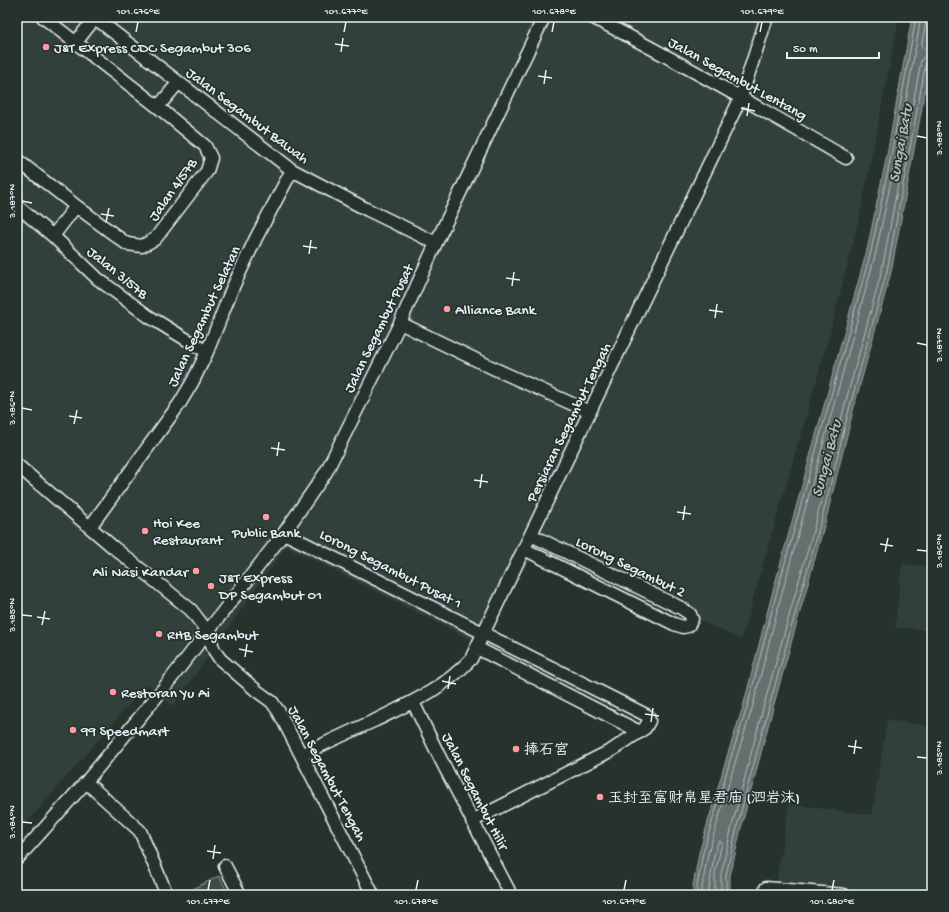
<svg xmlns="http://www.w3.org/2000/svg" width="949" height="912" font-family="'Gochi Hand','LXGW WenKai TC',sans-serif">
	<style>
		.built { fill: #333f3a }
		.green { fill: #3e4b47; stroke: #939ea0 }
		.water { fill: #636f6d; stroke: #98a3a5 }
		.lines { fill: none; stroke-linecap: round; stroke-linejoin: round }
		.shore { stroke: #b3bdc0; stroke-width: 1 }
		.street-casing { stroke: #e8f1f8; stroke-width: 15 }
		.street { stroke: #26332d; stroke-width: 12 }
		.ticks { fill: none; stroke: #e8f1f8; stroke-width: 1.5 }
		.poi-dot { fill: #ff9aa2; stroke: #26332d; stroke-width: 1.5 }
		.labels { text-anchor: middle; stroke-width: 3.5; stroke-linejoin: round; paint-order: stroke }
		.poi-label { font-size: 15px; fill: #e8f1f8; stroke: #26332d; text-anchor: start }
		.street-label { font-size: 15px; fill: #e8f1f8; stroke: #26332d }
		.water-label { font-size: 16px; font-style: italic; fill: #b3bdc0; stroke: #26332d }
		.neatline { fill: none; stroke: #e8f1f8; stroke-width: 1.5 }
		.ticks-label { font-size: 10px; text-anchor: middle; fill: #e8f1f8 }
	</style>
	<rect width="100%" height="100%" fill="#26332d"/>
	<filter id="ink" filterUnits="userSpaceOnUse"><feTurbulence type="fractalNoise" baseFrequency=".025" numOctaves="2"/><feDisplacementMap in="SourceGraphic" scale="8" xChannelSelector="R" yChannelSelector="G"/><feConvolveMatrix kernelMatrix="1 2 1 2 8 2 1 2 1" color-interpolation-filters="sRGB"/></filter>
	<g filter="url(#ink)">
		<path class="built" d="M 17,17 L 899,17 L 861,211 L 827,344 L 741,640 L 542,544 L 472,640 L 286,546 L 173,706 L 147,684 L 17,834 Z
			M 902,564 L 932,567 L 932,631 L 895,627 Z
			M 887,720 L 932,726 L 932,895 L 777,895 L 776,882 L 789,804 L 872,815 Z"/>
		<path class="green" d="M 219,876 L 229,895 L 181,895 Z"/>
		<path class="water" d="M 912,17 L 932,17 L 932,54 L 891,272 L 854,407 L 826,519 L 774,704 L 741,828 L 730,876 L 730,895 L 693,895 L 693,886 L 699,853 L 728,753 L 743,707 L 771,598 L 867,250 L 887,155 Z"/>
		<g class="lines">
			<path class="shore" d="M 927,17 L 921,47 L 923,49 L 932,47
				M 697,895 L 697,886 L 703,853 L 732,754 L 747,708 L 775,599 L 871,251 L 891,156 L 916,17
				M 702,895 L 702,887 L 708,854 L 737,756 L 752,709 L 780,600 L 876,252 L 896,157 L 921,17
				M 708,895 L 714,856 L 718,842 L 720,841 L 722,843 L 715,873 L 715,895
				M 721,895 L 721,874 L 732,826 L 765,701 L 817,517 L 845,404 L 882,270 L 921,61 L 925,55 L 932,53
				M 726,895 L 726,875 L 737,827 L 770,703 L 822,518 L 850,406 L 887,271 L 926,62 L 928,59 L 932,58"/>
			<g class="street-casing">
				<path id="street" d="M 94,17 L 292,170 L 368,210 L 436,243
					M 592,17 C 678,61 762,109 846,158
					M 76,42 L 95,18
					M 158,107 L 178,83
					M 17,160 L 76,206 L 127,244 L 142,246 L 155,239 L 207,171 L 211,158 L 205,146 L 158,107 L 43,17
					M 17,206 L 53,236 L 98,279 L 148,316 L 207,352
					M 53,236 L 76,206
					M 400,323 L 495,369 L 590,412
					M 17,465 L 113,547 L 191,610 L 207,631 L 214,650 L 220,659 L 257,691 L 272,702 L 279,712 L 373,895
					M 90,527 L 180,403 L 193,381 L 207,352 L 232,289 L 256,238 L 292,170
					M 284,533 L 648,716 L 649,721 L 645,728 L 612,750 L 472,821
					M 524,549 L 674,624 L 683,627 L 688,626 L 692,619 L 690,614 L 681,608 L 531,535
					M 477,648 L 640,732
					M 413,702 L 440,758 L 511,895
					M 301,755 C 326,743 351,731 376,720 C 412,702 443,689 471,659 L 741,97 L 767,17
					M 86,782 L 140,831 L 167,895
					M 17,859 L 86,782 L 163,689 L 284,533 L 326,472 L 400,323 L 436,243 L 544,17
					M 225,866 L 240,895
					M 766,888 L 844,895"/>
			</g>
			<use href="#street" class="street"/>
		</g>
	</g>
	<path class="ticks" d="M 136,32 L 138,22M 344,32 L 346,22M 552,32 L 554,22M 760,32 L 762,22M 335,44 L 349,46M 341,52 L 343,38M 538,76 L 552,78M 544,84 L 546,70M 741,108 L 755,111M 747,116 L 749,103M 917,136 L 927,138M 22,201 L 32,203M 101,214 L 114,216M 106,222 L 109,208M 303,246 L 317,248M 309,254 L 311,240M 506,278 L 520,280M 512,286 L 514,272M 709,310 L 723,312M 715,318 L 717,304M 917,343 L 927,345M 22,408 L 32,410M 69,416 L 82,418M 74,424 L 77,410M 271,448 L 285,450M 277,456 L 279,442M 474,480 L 488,482M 480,488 L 482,474M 677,512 L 691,514M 683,520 L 685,506M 880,544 L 893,546M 917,550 L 927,551M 885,552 L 888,538M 22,615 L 32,616M 37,617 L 50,619M 42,625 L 45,611M 239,649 L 253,652M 245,657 L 247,644M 442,681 L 456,684M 448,689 L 450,676M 645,714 L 659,716M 651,722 L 653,708M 848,746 L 862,748M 854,754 L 856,740M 917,757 L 927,758M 22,822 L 32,823M 207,851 L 221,853M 213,859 L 215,845M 208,890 L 210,880M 416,890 L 418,880M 624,890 L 626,880M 832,890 L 834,880"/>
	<g class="poi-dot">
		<circle cx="46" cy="47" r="4"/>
		<circle cx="447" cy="309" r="4"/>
		<circle cx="266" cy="517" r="4"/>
		<circle cx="145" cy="531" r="4"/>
		<circle cx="196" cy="571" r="4"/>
		<circle cx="211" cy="586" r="4"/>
		<circle cx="159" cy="634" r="4"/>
		<circle cx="113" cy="692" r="4"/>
		<circle cx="73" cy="730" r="4"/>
		<circle cx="516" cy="749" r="4"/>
		<circle cx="600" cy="797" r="4"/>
	</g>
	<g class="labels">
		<g class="poi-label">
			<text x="54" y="52">J&amp;T Express CDC Segambut 306</text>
			<text x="455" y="314">Alliance Bank</text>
			<text x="153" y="527">Hoi Kee<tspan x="153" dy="17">Restaurant</tspan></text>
			<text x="266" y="537" text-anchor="middle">Public Bank</text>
			<text x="188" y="576" text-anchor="end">Ali Nasi Kandar</text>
			<text x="219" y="582">J&amp;T Express<tspan x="219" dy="17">DP Segambut 01</tspan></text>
			<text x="167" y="639">RHB Segambut</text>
			<text x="121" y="697">Restoran Yu Ai</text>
			<text x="81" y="735">99 Speedmart</text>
			<text x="524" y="754">捧石宫</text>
			<text x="608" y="802">玉封至富财帛星君庙 (泗岩沫)</text>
		</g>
		<g class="street-label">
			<text transform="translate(738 78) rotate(29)" y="5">Jalan Segambut Lentang</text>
			<text transform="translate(248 115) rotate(37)" y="5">Jalan Segambut Bawah</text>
			<text transform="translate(172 189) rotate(-55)" y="5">Jalan 4/57B</text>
			<text transform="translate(118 272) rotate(39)" y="5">Jalan 3/57B</text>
			<text transform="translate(203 316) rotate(-65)" y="5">Jalan Segambut Selatan</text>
			<text transform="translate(378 328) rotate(-64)" y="5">Jalan Segambut Pusat</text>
			<text transform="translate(568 422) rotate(-64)" y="5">Persiaran Segambut Tengah</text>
			<text transform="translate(631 566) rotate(26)" y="5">Lorong Segambut 2</text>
			<text transform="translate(391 568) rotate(27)" y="5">Lorong Segambut Pusat 1</text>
			<text transform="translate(328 773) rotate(62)" y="5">Jalan Segambut Tengah</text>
			<text transform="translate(476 791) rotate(63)" y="5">Jalan Segambut Hilir</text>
		</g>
		<g class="water-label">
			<text transform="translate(899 143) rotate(-80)" y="6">Sungai Batu</text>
			<text transform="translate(825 458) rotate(-75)" y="6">Sungai Batu</text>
		</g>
	</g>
	<rect width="949" height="912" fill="none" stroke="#26332d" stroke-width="44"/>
	<path d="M787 52v6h92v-6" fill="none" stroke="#e8f1f8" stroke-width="2"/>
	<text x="793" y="52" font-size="12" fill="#e8f1f8" stroke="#26332d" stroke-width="3" paint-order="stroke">50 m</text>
	<rect x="22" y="22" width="905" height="868" class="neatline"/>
	<g class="ticks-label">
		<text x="138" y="14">101.676°E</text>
		<text x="346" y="14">101.677°E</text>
		<text x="554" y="14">101.678°E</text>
		<text x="762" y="14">101.679°E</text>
		<text transform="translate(938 138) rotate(-90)" y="4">3.188°N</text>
		<text transform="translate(11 201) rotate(-90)" y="4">3.187°N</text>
		<text transform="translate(938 345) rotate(-90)" y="4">3.187°N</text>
		<text transform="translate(11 408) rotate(-90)" y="4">3.186°N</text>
		<text transform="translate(938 551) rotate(-90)" y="4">3.186°N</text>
		<text transform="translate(11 615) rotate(-90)" y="4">3.185°N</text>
		<text transform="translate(938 758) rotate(-90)" y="4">3.185°N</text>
		<text transform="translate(11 822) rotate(-90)" y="4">3.184°N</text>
		<text x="208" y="904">101.677°E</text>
		<text x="416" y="904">101.678°E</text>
		<text x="624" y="904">101.679°E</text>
		<text x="832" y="904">101.680°E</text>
	</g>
</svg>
